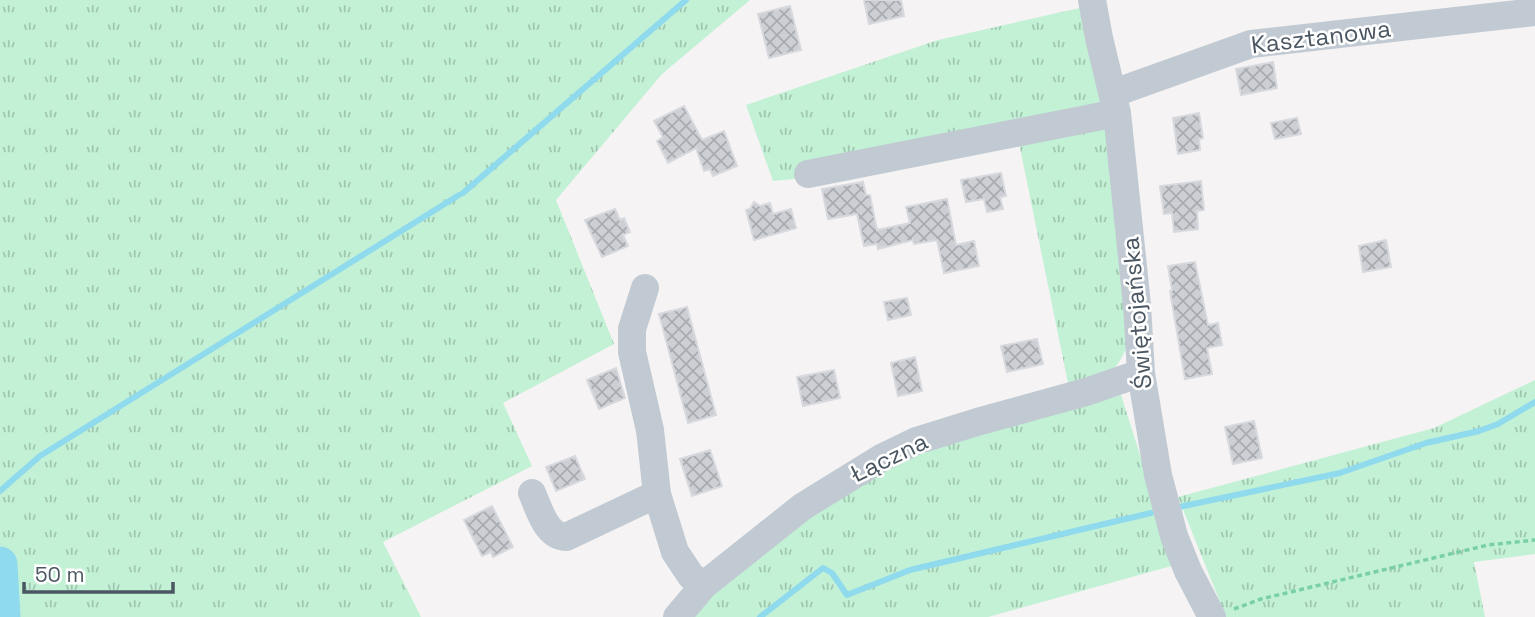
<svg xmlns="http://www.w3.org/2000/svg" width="1535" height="617" font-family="'Space Grotesk',sans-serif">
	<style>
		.grass { fill: url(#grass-tufts) }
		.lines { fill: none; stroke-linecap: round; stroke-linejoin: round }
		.stream { stroke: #90daee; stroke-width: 6 }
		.river { stroke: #90daee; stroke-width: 35 }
		.building { fill: url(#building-cross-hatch); stroke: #d7d9de; stroke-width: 2 }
		.path { stroke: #7ad0a6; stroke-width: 3.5; stroke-dasharray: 5 3.5; stroke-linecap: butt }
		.minor { stroke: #c1cad2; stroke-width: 28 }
		.labels { text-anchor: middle; stroke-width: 5; stroke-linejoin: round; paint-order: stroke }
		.street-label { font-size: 24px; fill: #4a5661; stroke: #fff }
	</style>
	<defs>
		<pattern id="grass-tufts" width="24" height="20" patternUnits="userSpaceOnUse" patternTransform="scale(1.75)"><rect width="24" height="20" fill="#c3f1d5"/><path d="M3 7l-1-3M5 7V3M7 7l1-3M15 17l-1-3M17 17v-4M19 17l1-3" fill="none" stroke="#a0c6b0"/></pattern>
		<pattern id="building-cross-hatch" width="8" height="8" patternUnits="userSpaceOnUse" patternTransform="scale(1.75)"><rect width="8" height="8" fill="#cdcfd5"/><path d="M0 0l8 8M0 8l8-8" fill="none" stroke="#a8abb0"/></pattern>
	</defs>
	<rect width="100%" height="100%" fill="#f5f3f3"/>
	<path class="grass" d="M 0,0 L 750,0 L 662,74 L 556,200 L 614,344 L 503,403 L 532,466 L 383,542 L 421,617 L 0,617 Z
		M 1084,7 L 1109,128 L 1130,339 C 1115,378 1106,377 1069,388 L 1019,143 L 824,176 L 773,181 L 746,105 L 938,40 Z
		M 1535,380 L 1535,554 L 1474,562 L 1485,617 L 1226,617 L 1178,497 L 1434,428 Z
		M 1121,395 L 1175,565 L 988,617 L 688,617 L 714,585 L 866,474 L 939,440 Z"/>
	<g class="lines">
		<path class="stream" d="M 463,193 L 686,0
			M 0,491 L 40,456 L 459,195
			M 1179,507 L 1340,473 L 1426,443 L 1479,431 L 1498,424 L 1535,402
			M 760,617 L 823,568 L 832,573 L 847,595 L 910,570 L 1151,513"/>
		<path class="river" d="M 0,564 L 3,617"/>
	</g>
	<path class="building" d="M 864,0 L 901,0 L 904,16 L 869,24 Z
		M 790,6 L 801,50 L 769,58 L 758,14 Z
		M 1273,62 L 1277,88 L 1241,95 L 1236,69 Z
		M 684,106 L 702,140 L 724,131 L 737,166 L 713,176 L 710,169 L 704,171 L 696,148 L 668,163 L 657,141 L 663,137 L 654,121 Z
		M 1199,113 L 1203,138 L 1199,139 L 1200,150 L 1178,154 L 1173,118 Z
		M 1297,118 L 1301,134 L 1275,139 L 1271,123 Z
		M 1001,173 L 1006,196 L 1000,197 L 1003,209 L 987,212 L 984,199 L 966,202 L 961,180 Z
		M 1201,181 L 1204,210 L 1197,211 L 1198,229 L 1174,232 L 1172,213 L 1164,214 L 1160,186 Z
		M 863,182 L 866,195 L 870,195 L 877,230 L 910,223 L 906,207 L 947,199 L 956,245 L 974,241 L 979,266 L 944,273 L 937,240 L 914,244 L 913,240 L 878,249 L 877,244 L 864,246 L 857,214 L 828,219 L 822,189 Z
		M 754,202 L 760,206 L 770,203 L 773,214 L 791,209 L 796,228 L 754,240 L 746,210 L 750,209 Z
		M 615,209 L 620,220 L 624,218 L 630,232 L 623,235 L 628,246 L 602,257 L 585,220 Z
		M 1386,240 L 1391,267 L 1363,272 L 1359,246 Z
		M 1195,262 L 1208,325 L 1218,323 L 1222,345 L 1207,348 L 1212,374 L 1185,379 L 1170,291 L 1172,290 L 1168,266 Z
		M 907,298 L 911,315 L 888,320 L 884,302 Z
		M 687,307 L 716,415 L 688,423 L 659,314 Z
		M 1037,339 L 1043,364 L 1007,372 L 1001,346 Z
		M 915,357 L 922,391 L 898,396 L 891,363 Z
		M 616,368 L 625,398 L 599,409 L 587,380 Z
		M 834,370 L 840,398 L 803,406 L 797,377 Z
		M 1254,421 L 1262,458 L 1233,464 L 1225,427 Z
		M 710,450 L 722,486 L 692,496 L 680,459 Z
		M 575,456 L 585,479 L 556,491 L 546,467 Z
		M 492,506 L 513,547 L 493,557 L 491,552 L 482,556 L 464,520 Z"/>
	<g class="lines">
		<path class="path" d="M 1234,609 L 1261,599 L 1488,545 L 1535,540"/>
		<path class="minor" d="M 1092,0 L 1099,38 L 1117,113 L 1137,305 L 1141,373 L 1158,475 L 1174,536 L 1188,571 L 1212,617
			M 1114,93 L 1251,44 L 1535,12
			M 808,174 L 1117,113
			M 645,288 L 632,329 L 632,352 L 650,430 L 657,494 L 675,552 L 691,576 L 704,585
			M 532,493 C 539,509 546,536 566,537 L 657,494
			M 677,617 L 704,585 L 802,507 L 883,457 L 916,441 L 977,422 L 1086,392 L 1141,373"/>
	</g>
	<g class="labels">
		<g class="street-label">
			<text transform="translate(1321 37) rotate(-7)" y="8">Kasztanowa</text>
			<text transform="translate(1137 313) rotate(-95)" y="8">Świętojańska</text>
			<text transform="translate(889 458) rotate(-26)" y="8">Łączna</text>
		</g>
	</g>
	<path d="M24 582v10h149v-10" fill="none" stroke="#4a5661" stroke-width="3.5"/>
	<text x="35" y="582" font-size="21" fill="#4a5661" stroke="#ffffff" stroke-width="5" paint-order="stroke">50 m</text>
</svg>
